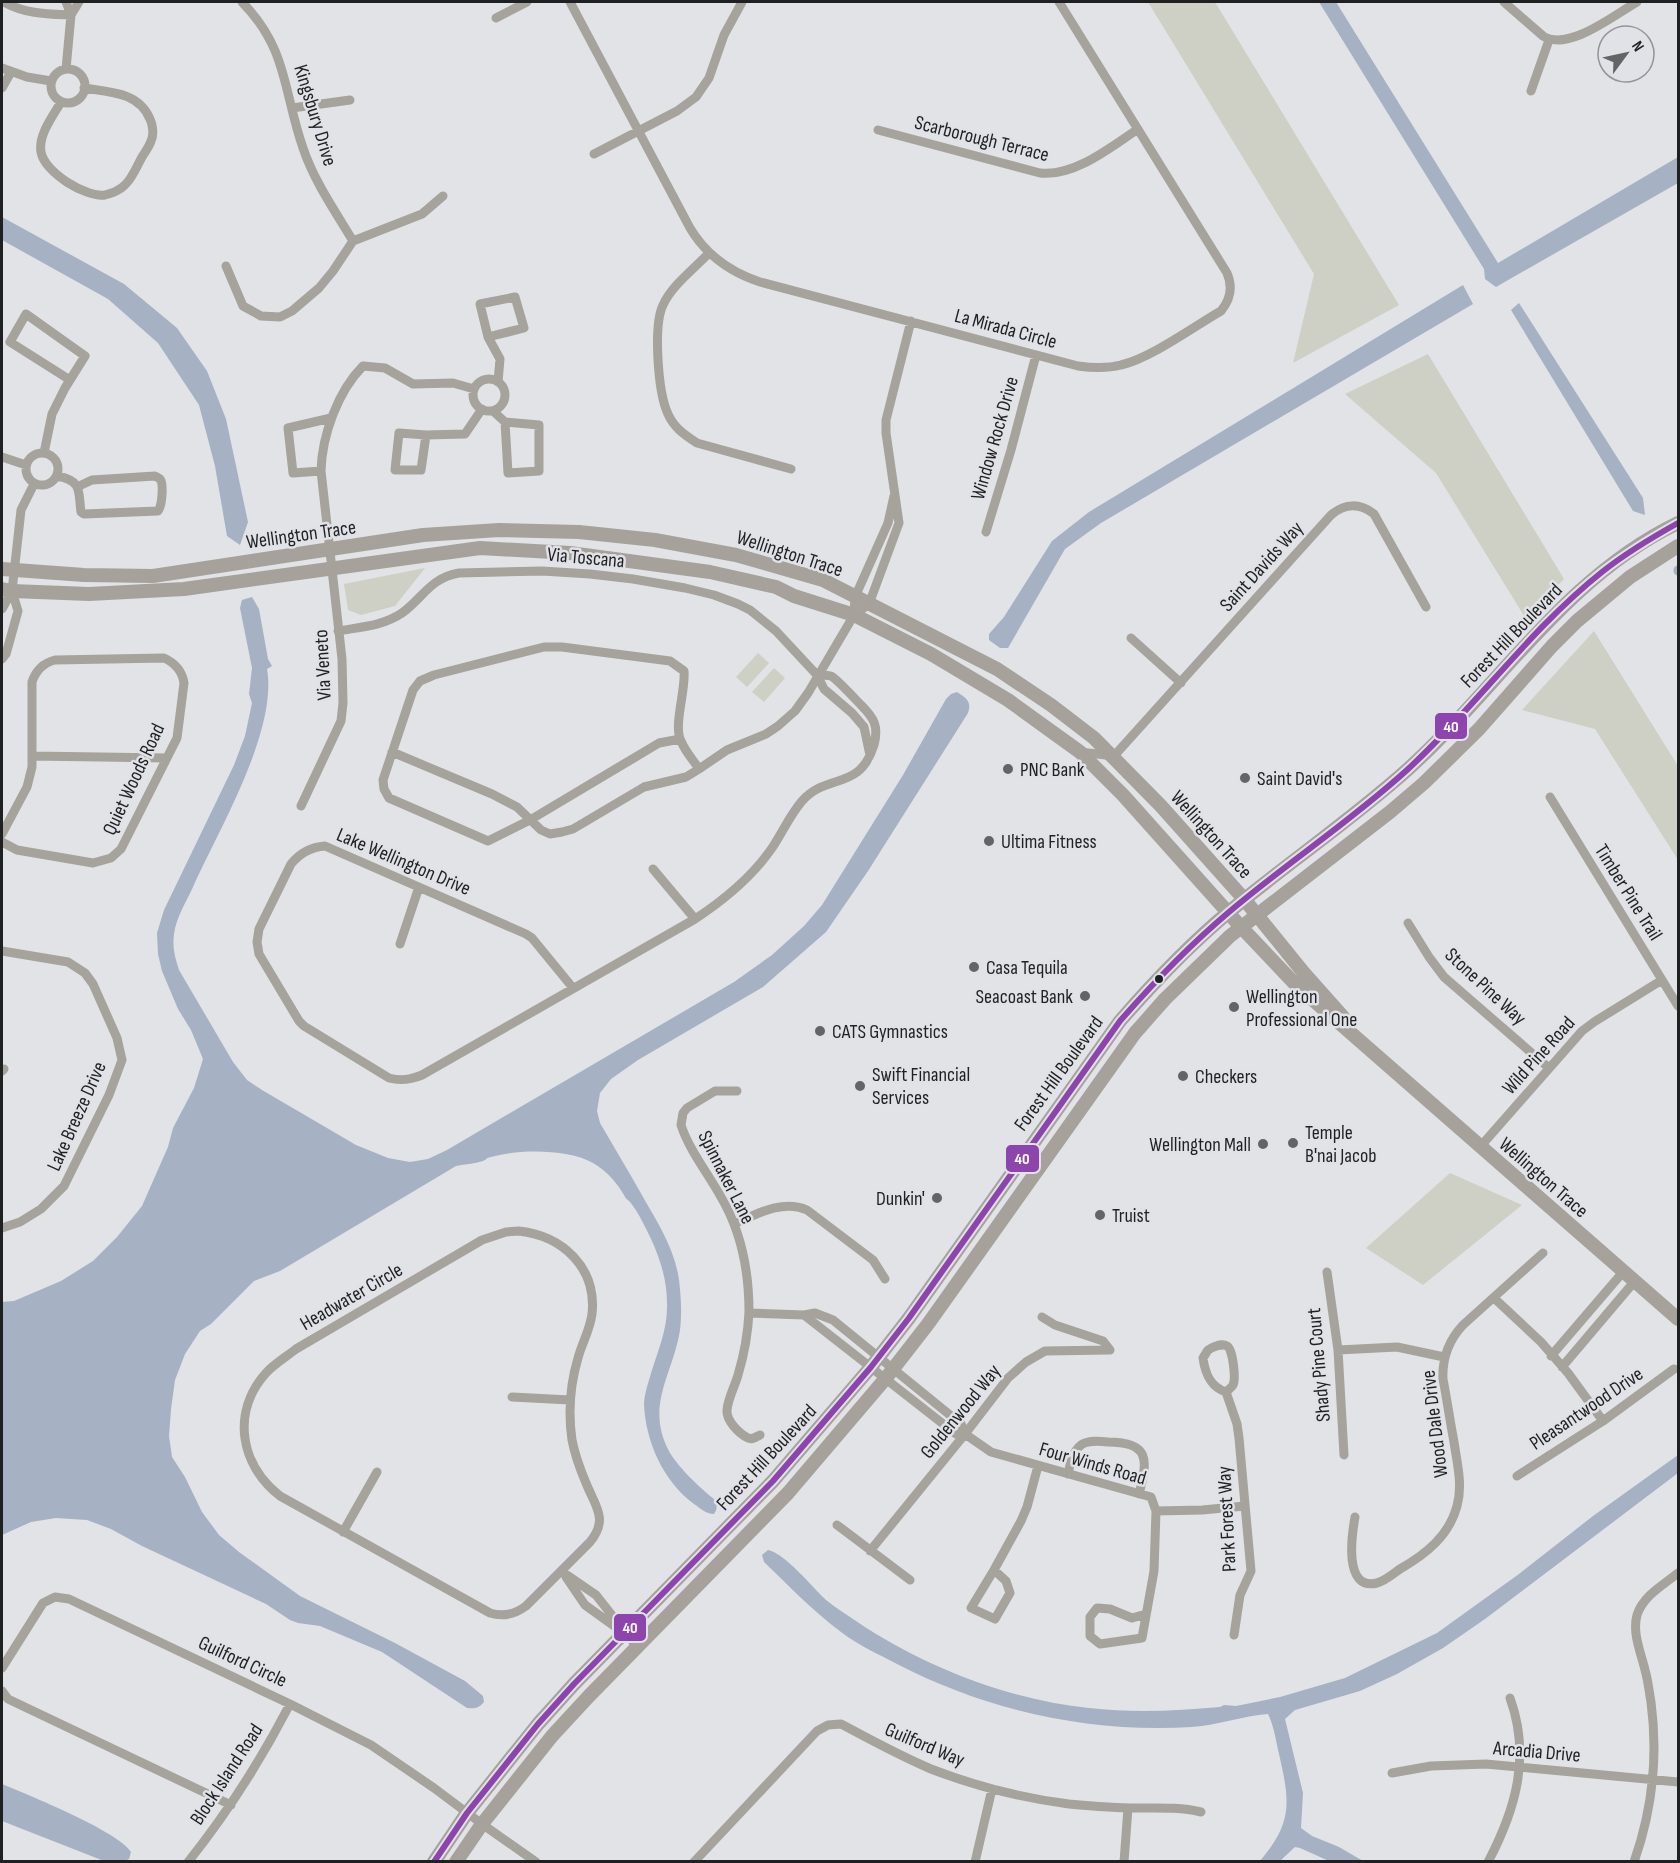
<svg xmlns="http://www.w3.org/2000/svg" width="1680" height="1863" font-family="'Sofia Sans Condensed',sans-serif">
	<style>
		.green { fill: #ced0c5 }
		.water { fill: #a6b1c4 }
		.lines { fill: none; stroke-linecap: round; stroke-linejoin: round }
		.canal { stroke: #a6b1c4; stroke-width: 9 }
		.street { stroke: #a6a39c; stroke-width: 9 }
		.secondary { stroke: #a6a29b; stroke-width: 14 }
		.bus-1-casing { stroke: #e0e2e7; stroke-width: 10 }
		.bus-1 { stroke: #8e44ad; stroke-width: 6 }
		.poi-dot { fill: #636466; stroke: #e0e2e7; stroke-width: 2 }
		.bus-dot { fill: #1f2021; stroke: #e0e2e7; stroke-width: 2 }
		.labels { text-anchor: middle; stroke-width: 5; stroke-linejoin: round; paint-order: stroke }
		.street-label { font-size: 20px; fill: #1f2021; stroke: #e0e2e7 }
		.poi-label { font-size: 20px; fill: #1f2021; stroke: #e0e2e7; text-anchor: start }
		.line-badge { stroke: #e0e2e7; stroke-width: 2 }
		.badge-label { font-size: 16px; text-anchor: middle; font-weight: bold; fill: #fff }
	</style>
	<rect width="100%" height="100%" fill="#e1e3e6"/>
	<path class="green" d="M 1148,2 L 1215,2 L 1399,305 L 1293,363 L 1314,274 Z
		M 1428,354 L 1564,579 L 1526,619 L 1436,473 L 1345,394 Z
		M 425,568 L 395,606 L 361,615 L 348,610 L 344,584 Z
		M 1594,631 L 1678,766 L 1678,860 L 1595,729 L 1522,710 Z
		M 758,653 L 769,663 L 747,687 L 736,677 Z
		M 774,668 L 785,678 L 764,702 L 752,692 Z
		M 1450,1173 L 1522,1205 L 1423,1285 L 1366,1248 Z"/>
	<path class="water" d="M 1319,2 L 1336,2 L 1498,263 L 1678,157 L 1678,183 L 1496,287 L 1485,279 L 1484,269 Z
		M 2,217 L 124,284 L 177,328 L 207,371 L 226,419 L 248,522 L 240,545 L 227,536 L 215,466 L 199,405 L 158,343 L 108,299 L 2,240 Z
		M 1463,285 L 1473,304 L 1101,523 L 1065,549 L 1008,648 L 1000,648 L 989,640 L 989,634 L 1004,617 L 1052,541 L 1089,512 Z
		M 1519,303 L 1643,498 L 1645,515 L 1633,511 L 1511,310 Z
		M 252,597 L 259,609 L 268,659 L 272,666 L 267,669 C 278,731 218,831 193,887 C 186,902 176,918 174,934 C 172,947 175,958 179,970 L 233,1062 L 247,1080 L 262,1090 L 356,1145 L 388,1158 L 410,1162 L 428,1159 L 447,1150 L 734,982 L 772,955 L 804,926 L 822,905 L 903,775 L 946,699 L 951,694 L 957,692 C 966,698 972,701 968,713 L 868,871 L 826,932 L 763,987 L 638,1060 L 611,1079 L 600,1093 L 597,1111 L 600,1123 C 614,1147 629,1172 643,1197 C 658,1223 675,1250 679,1280 C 681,1296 682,1314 680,1330 C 673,1375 644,1406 670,1453 C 679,1468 700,1488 714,1499 C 717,1505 718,1508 714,1514 C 706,1514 700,1508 694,1504 C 663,1481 646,1442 644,1405 C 644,1394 649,1381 652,1370 C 659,1348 668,1327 667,1303 C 667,1274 656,1247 642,1221 C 639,1215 635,1208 630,1202 C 628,1200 625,1198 624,1195 C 617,1183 607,1171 593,1163 C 569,1149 518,1149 491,1157 C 485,1158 488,1159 483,1161 C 474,1164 465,1164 456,1166 L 280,1271 L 254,1281 L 211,1324 L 200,1331 L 185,1354 L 175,1380 L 171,1409 L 169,1436 L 172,1457 L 185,1477 L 202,1512 L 219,1535 L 239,1552 L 300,1596 L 395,1643 L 465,1681 L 483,1696 L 484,1702 C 479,1708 475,1709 467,1708 L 382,1652 L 320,1626 L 298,1623 L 290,1620 L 266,1604 L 142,1546 L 111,1529 L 87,1520 L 56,1518 L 31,1522 L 2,1535 L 2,1302 L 14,1301 L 61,1281 L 93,1261 L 117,1237 L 142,1206 L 168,1147 L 173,1128 L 194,1088 L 203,1059 L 191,1030 L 178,1009 L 162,971 L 158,954 L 157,933 L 164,910 L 234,765 L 245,736 L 252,703 L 249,694 L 252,668 L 240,608 L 242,600 Z
		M 1678,1455 L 1678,1473 L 1485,1619 L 1443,1648 L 1397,1674 L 1360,1691 L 1295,1710 L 1285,1719 L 1303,1793 L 1301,1828 L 1312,1836 L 1339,1847 L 1363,1861 L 1329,1861 L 1300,1848 L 1295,1847 L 1280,1861 L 1260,1861 C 1293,1822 1290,1802 1279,1754 C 1276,1741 1274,1726 1268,1714 C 1243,1716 1218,1725 1192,1727 C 1089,1733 988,1711 897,1664 C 878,1654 858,1645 841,1632 C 813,1611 789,1586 764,1562 L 762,1555 L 768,1550 C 786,1554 812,1587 826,1600 C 836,1608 846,1614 856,1621 C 922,1666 1009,1700 1089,1708 C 1132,1713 1177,1711 1220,1707 L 1224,1705 L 1236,1706 L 1280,1697 L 1345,1678 L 1437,1633 L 1519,1574 L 1593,1516 Z
		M 2,1784 C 26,1794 120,1832 131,1852 L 129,1859 L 125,1861 L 104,1861 L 2,1821 Z"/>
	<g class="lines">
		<path class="canal" d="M 1678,570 L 1678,571"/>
		<path class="street" d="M 4,2 C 25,14 48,14 71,15 L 66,69
			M 66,2 L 71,15
			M 242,2 C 288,49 283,91 303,148 C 314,181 335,211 353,241
			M 570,2 L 690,228 C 706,255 730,272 760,282 L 1078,366 C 1092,368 1106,369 1121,365 C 1151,358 1193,327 1221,311 C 1231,299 1233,287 1227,273 L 1059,2
			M 1504,2 L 1543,36 C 1568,52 1614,15 1637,2
			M 71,15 L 79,2
			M 496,18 L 527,2
			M 2,68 L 27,77 L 51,81
			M51 86a17 17 0 1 1 34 0a17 17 0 1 1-34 0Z
			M 2,88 L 11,72
			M 1531,91 L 1549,40
			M 61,102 C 53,116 38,135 41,152 C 44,172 86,198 105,195 C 109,194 115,192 118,190 C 130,184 136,168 142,157 C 145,152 149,147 151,141 C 154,135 153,125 150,119 C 139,92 110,92 84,88
			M 292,108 L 350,100
			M 878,130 L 1040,173 C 1074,177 1111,147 1138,129
			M 594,154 L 677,111 L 696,97 L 709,78 L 724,35 L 742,2
			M 709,253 C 694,269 672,285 663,305 C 653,326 658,393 668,414 C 674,428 685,435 697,443 L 791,469
			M 226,266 L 243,306 L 261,316 L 280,317 L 292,311 L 319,288 L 333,271 L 353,241 L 422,214 L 443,196
			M 488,337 L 524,328 L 515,297 L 480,304 L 488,337 L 500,359 L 498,382
			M473 395a16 16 0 1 1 32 0a16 16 0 1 1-32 0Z
			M 493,411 L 505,422 L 539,425 L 539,471 L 508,473 L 505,422
			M 426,435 L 421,470 L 395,470 L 399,433 L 426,435 L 465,434 L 482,409
			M26 469a16 16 0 1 1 32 0a16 16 0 1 1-32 0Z
			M 44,453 L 52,414 L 65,388 L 85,356 L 26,314 L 10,342 L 70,380
			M 2,457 L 26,465
			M 321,471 L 293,473 L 288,428 L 331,418
			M 57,476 C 83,481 78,491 81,512 L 84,514 L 158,511 C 162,506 164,484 160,479 C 159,478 157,477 155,476 L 92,480 L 77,487
			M 986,532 L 1011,450 L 1036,355
			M 2,609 L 12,591 L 21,510 L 34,484
			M 854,615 L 855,597 L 888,523 L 894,496
			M 338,631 C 360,627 383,626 402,613 C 423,598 430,578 459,573 L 542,571 L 590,574 L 633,579 L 685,588 L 714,595 L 738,604 L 750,610 L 776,631 L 817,675 L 824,689 L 852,713 L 864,727 L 870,755
			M 1131,638 L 1181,683
			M 2,659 L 6,654 L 18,611 L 12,591
			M 680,739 L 659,743 L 530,820 L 488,841 L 389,798 L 384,789 L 383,780 L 413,690 L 420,681 L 434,675 L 544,647 L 562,647 L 670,661 L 684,671 C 686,690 673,726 681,741 C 685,751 693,760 699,769 L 727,750 L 766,734 L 778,726 L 795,711 L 808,693 L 854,615 L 869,604 L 899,523 L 886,433 L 886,420 L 911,321
			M 392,752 L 492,794 L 517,807 L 541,830 L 550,834 L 562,832 L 573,829 L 644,787 L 686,777 L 699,769
			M 1080,752 L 1114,756 L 1331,515 C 1345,503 1360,503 1374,514 L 1426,607
			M 32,756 L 167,758
			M 1550,797 L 1678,1006
			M 301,806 L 341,721 L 343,703 L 342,659 L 321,471 C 322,435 338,391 363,366 L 385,368 L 413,384 L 453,383 L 474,389
			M 2,834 L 27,787 L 32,767 L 32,682 C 36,670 43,663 55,660 L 164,658 C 175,663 182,670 184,683 L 177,738 L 121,849 L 111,858 L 93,863 L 17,850 L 2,842
			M 653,869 L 695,919
			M 1408,923 L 1429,957 L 1444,977 L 1549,1068
			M 400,944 L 419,887
			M 2,951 L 68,962 L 85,973 L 93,984 L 117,1038 L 122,1060 L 109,1095 L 64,1186 L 41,1209 L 20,1222 L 2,1228
			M 573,988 L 532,938 L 526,934 L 325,846 C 310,847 300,853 291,864 L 259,929 L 257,942 L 259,954 L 299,1021 L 304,1026 L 389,1078 C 401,1081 410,1080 422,1075 L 695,919 C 724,900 752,877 772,848 C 782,833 790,815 802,801 C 828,772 859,792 874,745 C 879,726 874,718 861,705 C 855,699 837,679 831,676 C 827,675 821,675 817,675
			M 2,1071 L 4,1069
			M 737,1091 L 715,1091 L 687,1108 L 683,1113 L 681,1125 C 689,1150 709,1175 721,1197 C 741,1231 749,1273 749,1312 C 748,1333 744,1355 738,1375 C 735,1386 728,1398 727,1410 C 726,1420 738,1433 748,1438 C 752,1440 756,1437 760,1435
			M 1480,1147 L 1582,1031 L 1594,1022 L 1662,980
			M 734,1224 C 757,1214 782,1199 807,1210 L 873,1260 L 885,1279
			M 519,1231 C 563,1236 597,1268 592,1314 C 590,1330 582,1343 578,1358 C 570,1385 568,1412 572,1440 C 575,1455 580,1469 586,1483 C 595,1506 609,1519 590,1542 L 526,1606 C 514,1615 503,1617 490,1613 L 280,1496 C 240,1465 231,1412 266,1373 C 274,1364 286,1357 296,1349 L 482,1240 L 506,1232 Z
			M 1327,1272 L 1338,1350 L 1344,1455
			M 1494,1298 L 1541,1342 L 1568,1373 L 1603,1421
			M 749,1313 L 804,1315 L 815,1313 L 833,1320 L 961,1424 L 965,1434 L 991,1452 L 1151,1497 L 1156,1511 L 1202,1510 L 1245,1506
			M 804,1315 L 956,1434 L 965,1434
			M 1042,1317 L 1055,1325 L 1103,1341 L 1110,1350
			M 1338,1350 L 1397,1347 L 1444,1357
			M 1551,1356 L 1623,1272
			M 1562,1367 L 1634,1282
			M 1226,1392 C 1210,1387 1205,1373 1203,1358 L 1208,1350 C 1213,1347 1222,1343 1227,1346 C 1233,1349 1236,1379 1233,1385 C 1232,1387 1227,1391 1226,1392 L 1237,1424 L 1239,1438 L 1251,1571 L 1240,1595 L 1234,1635
			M 512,1397 L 570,1400
			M 1068,1474 C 1070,1465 1072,1452 1081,1445 C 1088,1440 1099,1441 1108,1442 C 1150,1442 1148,1460 1139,1494
			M 1517,1476 L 1603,1421 L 1674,1369
			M 1355,1517 C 1352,1534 1343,1591 1377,1583 C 1385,1581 1393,1574 1400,1569 C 1426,1554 1449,1536 1457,1506 C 1463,1485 1457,1463 1454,1442 C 1450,1421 1447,1400 1443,1379 C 1442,1357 1449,1340 1463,1325 L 1543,1253
			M 837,1525 L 910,1580
			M 343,1532 L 377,1472
			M 870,1551 L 965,1434 L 1008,1378 L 1026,1362 L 1045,1351 L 1110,1350
			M 994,1570 L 1006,1581 L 1010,1593 L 995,1619 L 971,1608 Z
			M 994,1570 L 1021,1521 L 1027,1507 L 1038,1466
			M 561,1571 L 596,1595 L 637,1647
			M 566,1577 L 585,1605 L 617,1628
			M 1146,1614 L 1132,1618 L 1110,1609 L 1097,1608 L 1090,1617 L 1090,1636 L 1100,1644 L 1142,1638 L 1154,1571 L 1156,1511
			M 2,1668 L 43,1603 L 55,1597 L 69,1599 L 290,1704 L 371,1745 L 434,1788 L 482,1824 L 536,1862
			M 2,1691 L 8,1699 L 231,1805
			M 1392,1773 L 1431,1766 L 1486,1764 L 1678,1782
			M 188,1862 C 228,1812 261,1760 290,1704
			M 694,1862 L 817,1731 L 828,1725 L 841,1724 C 871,1740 900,1756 931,1769 C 975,1786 1022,1798 1069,1804 C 1091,1806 1114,1808 1137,1808 C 1159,1808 1180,1807 1201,1812
			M 975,1862 L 992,1789
			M 1124,1862 L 1128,1808
			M 1488,1862 C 1516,1809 1531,1756 1510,1698
			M 1634,1862 C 1652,1811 1658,1755 1651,1702 C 1649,1691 1648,1680 1645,1670 C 1641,1653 1632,1633 1637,1615 C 1643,1596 1663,1585 1678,1573"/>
		<path class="secondary" d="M 2,569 L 84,575 L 153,576 L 423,535 L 499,530 L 579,532 L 655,540 L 736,555 L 823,580 L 997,669 L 1051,705 L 1094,738 L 1161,806 L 1244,899 L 1303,972 L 1343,1017
			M 2,589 L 12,591 L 89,594 L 184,589 L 480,548 L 570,553 L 710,572 L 776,587 L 794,596 L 854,615 L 931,654 L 1008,700 L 1080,752 L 1123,795 L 1241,927 L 1296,985 L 1678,1319
			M 434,1862 L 467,1813 L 538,1724 L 574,1684 L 773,1481 L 871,1367 L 909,1318 L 1120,1021 C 1154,982 1190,944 1230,911 C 1288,863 1351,820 1407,770 C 1498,688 1565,577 1678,523
			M 456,1862 L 482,1824 L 552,1736 L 589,1696 L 788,1493 L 886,1378 L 928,1324 L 1135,1033 L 1165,999 L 1230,936 L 1390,812 L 1424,783 L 1479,729 L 1552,646 L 1577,621 L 1630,577 L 1678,546"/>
		<g class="bus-1-casing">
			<path id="bus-1" d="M 434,1862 L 467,1813 L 538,1724 L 574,1684 L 773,1481 L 871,1367 L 909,1318 L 1120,1021 C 1154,982 1190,945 1229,912 C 1287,863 1351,821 1407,770 C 1475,708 1529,630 1602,572 C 1626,553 1651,538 1678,523"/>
		</g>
		<use href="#bus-1" class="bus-1"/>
	</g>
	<g class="poi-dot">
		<circle cx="1008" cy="769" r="6"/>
		<circle cx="1245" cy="778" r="6"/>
		<circle cx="989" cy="841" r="6"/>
		<circle cx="974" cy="967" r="6"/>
		<circle cx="1085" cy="996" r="6"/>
		<circle cx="1234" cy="1007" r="6"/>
		<circle cx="820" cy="1031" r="6"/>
		<circle cx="1183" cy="1076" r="6"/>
		<circle cx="860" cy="1086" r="6"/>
		<circle cx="1293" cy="1143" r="6"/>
		<circle cx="1263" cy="1144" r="6"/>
		<circle cx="937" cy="1198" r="6"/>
		<circle cx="1100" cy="1215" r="6"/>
	</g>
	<circle class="bus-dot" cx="1159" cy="979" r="5"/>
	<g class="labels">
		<g class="street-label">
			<text transform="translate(316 115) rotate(73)" y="7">Kingsbury Drive</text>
			<text transform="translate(982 138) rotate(14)" y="7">Scarborough Terrace</text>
			<text transform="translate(1006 328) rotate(15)" y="7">La Mirada Circle</text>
			<text transform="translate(994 438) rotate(-74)" y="7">Window Rock Drive</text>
			<text transform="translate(301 534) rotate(-8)" y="7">Wellington Trace</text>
			<text transform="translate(790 553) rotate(18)" y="7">Wellington Trace</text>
			<text transform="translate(586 557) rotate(5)" y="7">Via Toscana</text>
			<text transform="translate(1261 566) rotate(-48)" y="7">Saint Davids Way</text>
			<text transform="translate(1511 635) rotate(-46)" y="7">Forest Hill Boulevard</text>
			<text transform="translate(322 665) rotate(-93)" y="7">Via Veneto</text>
			<text transform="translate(133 779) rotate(-65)" y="7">Quiet Woods Road</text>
			<text transform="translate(1212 834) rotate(48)" y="7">Wellington Trace</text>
			<text transform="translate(404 861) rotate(23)" y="7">Lake Wellington Drive</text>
			<text transform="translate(1629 892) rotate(58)" y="7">Timber Pine Trail</text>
			<text transform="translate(1486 986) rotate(43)" y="7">Stone Pine Way</text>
			<text transform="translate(1538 1055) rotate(-48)" y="7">Wild Pine Road</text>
			<text transform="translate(1058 1073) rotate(-54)" y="7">Forest Hill Boulevard</text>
			<text transform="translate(76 1116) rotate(-66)" y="7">Lake Breeze Drive</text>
			<text transform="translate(727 1177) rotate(63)" y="7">Spinnaker Lane</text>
			<text transform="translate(1544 1177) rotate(41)" y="7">Wellington Trace</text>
			<text transform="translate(351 1296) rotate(-30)" y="7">Headwater Circle</text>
			<text transform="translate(1318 1365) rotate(-95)" y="7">Shady Pine Court</text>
			<text transform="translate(1586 1408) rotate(-34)" y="7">Pleasantwood Drive</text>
			<text transform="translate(960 1411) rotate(-51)" y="7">Goldenwood Way</text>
			<text transform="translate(1434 1424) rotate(-97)" y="7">Wood Dale Drive</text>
			<text transform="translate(766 1457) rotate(-47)" y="7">Forest Hill Boulevard</text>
			<text transform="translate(1093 1463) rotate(16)" y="7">Four Winds Road</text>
			<text transform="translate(1226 1519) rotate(-93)" y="7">Park Forest Way</text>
			<text transform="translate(243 1661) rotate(25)" y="7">Guilford Circle</text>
			<text transform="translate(925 1744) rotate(23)" y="7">Guilford Way</text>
			<text transform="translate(1537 1751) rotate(5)" y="7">Arcadia Drive</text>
			<text transform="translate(226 1774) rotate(-57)" y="7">Block Island Road</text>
		</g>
		<g class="poi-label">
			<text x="1020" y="776">PNC Bank</text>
			<text x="1257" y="785">Saint David's</text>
			<text x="1001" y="848">Ultima Fitness</text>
			<text x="986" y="974">Casa Tequila</text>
			<text x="1073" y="1003" text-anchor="end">Seacoast Bank</text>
			<text x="1246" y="1003">Wellington<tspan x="1246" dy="23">Professional One</tspan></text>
			<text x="832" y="1038">CATS Gymnastics</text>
			<text x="872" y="1081">Swift Financial<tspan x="872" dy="23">Services</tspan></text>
			<text x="1195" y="1083">Checkers</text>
			<text x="1305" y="1139">Temple<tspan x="1305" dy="23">B'nai Jacob</tspan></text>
			<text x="1251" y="1151" text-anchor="end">Wellington Mall</text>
			<text x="925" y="1205" text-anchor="end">Dunkin'</text>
			<text x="1112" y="1222">Truist</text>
		</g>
	</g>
	<g class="line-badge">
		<rect x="1434" y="712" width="34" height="28" rx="6" fill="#8e44ad"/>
		<rect x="1005" y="1144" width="35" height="29" rx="6" fill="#8e44ad"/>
		<rect x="613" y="1613" width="34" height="29" rx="6" fill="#8e44ad"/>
	</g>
	<g class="badge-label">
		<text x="1451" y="732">40</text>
		<text x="1022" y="1164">40</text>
		<text x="630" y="1633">40</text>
	</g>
	<rect width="1680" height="1863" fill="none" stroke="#1f2021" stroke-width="6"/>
	<g transform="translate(1626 54) rotate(57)"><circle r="28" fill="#e0e2e7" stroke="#939498" stroke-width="1.5"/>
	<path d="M0-4.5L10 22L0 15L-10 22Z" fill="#636466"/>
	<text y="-9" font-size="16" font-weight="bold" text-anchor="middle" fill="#1f2021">N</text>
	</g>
</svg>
